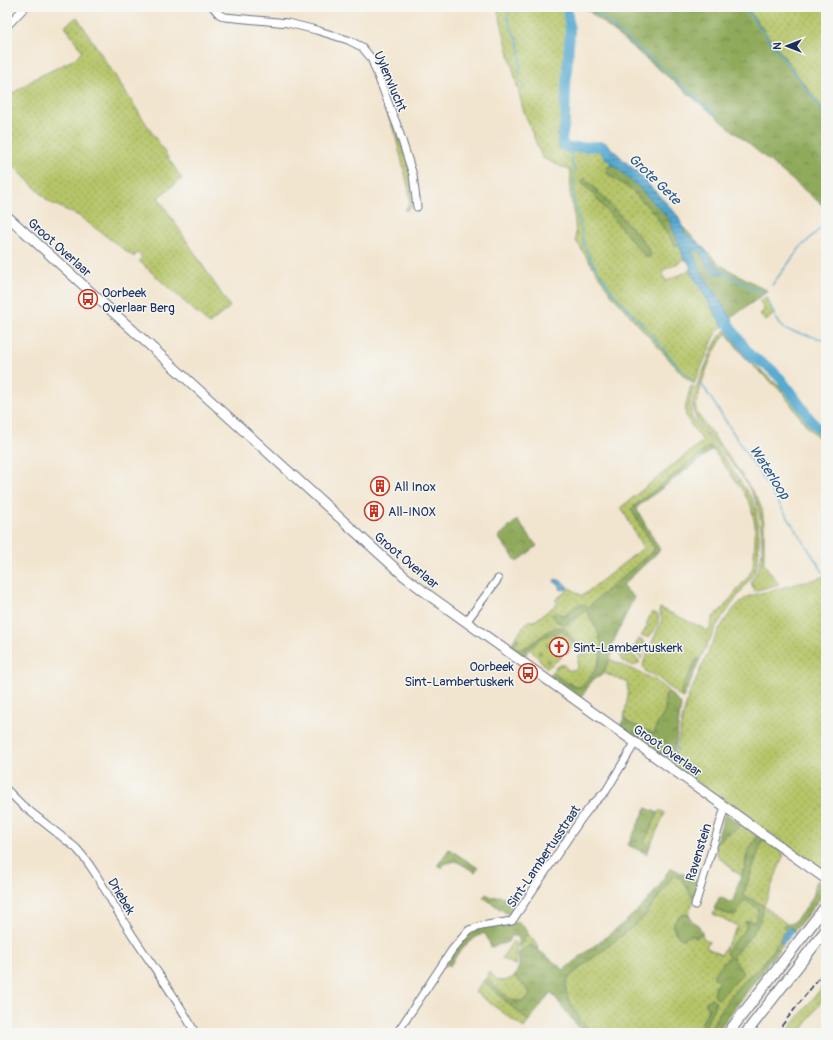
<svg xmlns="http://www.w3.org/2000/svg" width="833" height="1040" font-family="Pangolin,sans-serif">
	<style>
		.grass { fill: url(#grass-dots); stroke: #687a63; fill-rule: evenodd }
		.forest { fill: url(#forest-crowns); stroke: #566c5d }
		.cemetery { fill: url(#cemetery-stones); stroke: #687a63 }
		.water { fill: url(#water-rules); stroke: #376c96 }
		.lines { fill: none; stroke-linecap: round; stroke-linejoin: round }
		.stream { stroke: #53a8cf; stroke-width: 1.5 }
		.river { stroke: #53a8cf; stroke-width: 10 }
		.minor-casing { stroke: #666f86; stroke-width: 9 }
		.major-casing { stroke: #666f86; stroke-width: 11 }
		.highway-casing { stroke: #666f86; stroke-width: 12 }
		.minor { stroke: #fff; stroke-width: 7 }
		.major { stroke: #fff; stroke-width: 9 }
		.highway { stroke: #fff; stroke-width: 10 }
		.rail { stroke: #1b2f5e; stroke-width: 1.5; stroke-dasharray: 6 3; stroke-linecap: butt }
		.labels { text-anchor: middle; stroke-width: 3; stroke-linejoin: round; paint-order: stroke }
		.street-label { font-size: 13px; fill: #1b2f5e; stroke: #f6f6f2 }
		.poi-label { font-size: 13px; fill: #1b2f5e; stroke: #f6f6f2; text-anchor: start }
		.water-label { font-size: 14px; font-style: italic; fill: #2f5986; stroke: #f6f6f2 }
	</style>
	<defs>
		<pattern id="grass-dots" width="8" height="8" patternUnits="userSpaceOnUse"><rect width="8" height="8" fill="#b6c568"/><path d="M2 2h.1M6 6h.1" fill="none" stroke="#93a059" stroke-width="1.8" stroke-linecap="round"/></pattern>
		<pattern id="forest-crowns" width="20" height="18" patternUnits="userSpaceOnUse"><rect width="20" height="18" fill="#90aa5c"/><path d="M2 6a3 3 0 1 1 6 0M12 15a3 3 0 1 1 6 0" fill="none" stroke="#758b4f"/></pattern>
		<pattern id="cemetery-stones" width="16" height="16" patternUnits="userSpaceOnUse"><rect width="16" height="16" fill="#b6c568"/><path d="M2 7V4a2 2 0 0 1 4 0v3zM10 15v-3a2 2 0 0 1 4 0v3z" fill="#93a059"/></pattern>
		<pattern id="water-rules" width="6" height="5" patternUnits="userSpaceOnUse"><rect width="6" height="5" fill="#53a8cf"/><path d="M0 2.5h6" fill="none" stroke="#4489ab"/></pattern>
	</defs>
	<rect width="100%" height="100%" fill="#f6f6f2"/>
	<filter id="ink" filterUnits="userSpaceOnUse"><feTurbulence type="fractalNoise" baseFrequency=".025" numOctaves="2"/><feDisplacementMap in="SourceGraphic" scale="8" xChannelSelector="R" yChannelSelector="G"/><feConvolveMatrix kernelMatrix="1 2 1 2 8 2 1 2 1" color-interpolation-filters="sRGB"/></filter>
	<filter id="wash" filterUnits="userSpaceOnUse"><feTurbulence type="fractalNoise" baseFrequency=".012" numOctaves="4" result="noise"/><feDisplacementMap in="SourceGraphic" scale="16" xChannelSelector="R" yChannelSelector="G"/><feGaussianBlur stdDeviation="0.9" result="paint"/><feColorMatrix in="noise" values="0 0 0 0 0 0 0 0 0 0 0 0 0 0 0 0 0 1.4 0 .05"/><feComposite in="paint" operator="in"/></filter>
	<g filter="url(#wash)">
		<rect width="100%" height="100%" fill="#f2e5cf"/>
		<path class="grass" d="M 497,7 L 564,7 C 569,33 564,61 563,88 C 563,95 564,102 563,109 C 562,122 554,137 559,149 L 565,151 L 601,149 L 615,165 L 609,167 L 608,174 L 631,190 L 654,213 L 675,245 L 681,243 L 686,259 L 662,271 L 666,281 L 691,270 L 723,326 L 716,333 L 694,384 L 683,375 L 611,294 L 576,241 L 575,221 L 570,192 L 571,171 L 542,158 L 523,109 ZM 585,178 L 640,237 L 646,245 L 651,255 L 581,182 Z
			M 746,7 L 826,7 L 826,113 Z
			M 77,17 L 182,179 L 158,197 L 230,307 L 209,324 L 139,261 L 142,257 L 137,253 L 134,257 L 79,216 L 49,202 L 7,159 L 7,97 L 36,78 L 73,60 L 82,51 L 65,26 Z
			M 369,55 L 412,175 L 413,205 L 405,211 L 410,201 L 409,190 L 395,134 L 367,58 Z
			M 766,297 L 774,314 L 766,321 L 760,314 L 764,310 L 760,301 Z
			M 726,330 L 747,359 L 780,387 L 797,405 L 817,432 L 826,440 L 826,444 L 809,429 L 781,391 L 746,359 L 726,333 C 709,356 702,380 696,407 L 696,412 L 740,472 L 758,500 L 762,510 L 764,523 L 764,564 L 779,584 L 754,591 L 751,582 C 761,567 763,556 762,539 C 761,529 761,518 758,509 C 751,483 729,461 713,441 C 707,433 694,419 693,410 C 691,396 700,380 705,367 C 711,354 715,339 726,330 Z
			M 691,386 L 694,387 L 690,402 L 691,416 L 730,466 L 752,499 L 756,510 L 759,536 L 758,562 L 754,573 L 717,625 L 699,661 L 698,659 L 681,695 L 684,696 L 683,698 L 680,697 L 657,677 L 646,672 L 643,666 L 644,661 L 661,622 L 662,619 L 659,611 L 660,608 L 709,631 L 713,617 L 723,608 L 749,575 L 753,567 L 755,545 L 755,525 L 751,506 L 743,491 L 710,446 L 631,509 L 655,549 L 588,607 L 576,606 L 564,616 L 559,613 L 569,624 L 586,610 C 591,618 597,626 600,635 C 606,658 594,672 580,687 L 575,687 L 551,673 L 556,667 L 563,664 L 568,670 L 575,670 L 577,668 L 579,655 L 585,655 L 586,644 L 576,644 L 565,628 C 558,630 551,632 544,635 C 533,640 526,653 513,647 L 518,638 L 515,638 L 528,621 L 533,621 L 536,620 L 558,603 L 555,600 L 570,588 L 582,596 L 643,548 L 621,507 L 703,441 C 684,415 681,419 691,386 Z
			M 826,575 L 826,872 L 674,766 L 674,764 C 678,743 681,721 687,700 C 690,691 695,684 698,675 C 709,650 724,610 749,596 L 816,579 Z
			M 652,612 C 654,613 656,613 658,615 C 661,622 653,634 648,637 L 641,636 L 648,625 L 646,624 Z
			M 639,639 L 643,641 L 646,646 L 641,659 L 632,650 Z
			M 630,652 L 640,662 L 636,665 L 632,666 L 621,660 L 620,653 L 628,657 Z
			M 609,659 L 655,680 L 669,692 L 667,693 L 665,699 L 666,707 L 665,712 L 658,723 L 654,734 L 629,723 L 624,718 L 628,695 L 627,682 L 603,673 Z
			M 660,810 L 665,813 L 650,846 L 644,842 Z
			M 741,824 L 757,836 L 746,857 L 745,868 L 741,875 L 733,871 L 733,869 C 724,859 714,860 716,843 C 720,841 722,836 726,834 C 732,831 736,829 741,824 Z
			M 763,839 L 784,854 L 764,906 L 787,924 L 783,926 L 786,930 L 781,938 L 780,941 C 776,943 767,959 762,965 C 757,971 751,974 745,980 C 730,995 718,1014 708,1033 L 702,1033 L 716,1002 L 712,998 L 706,1002 L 706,1005 L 709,1008 L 697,1033 L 592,1033 C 582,1020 561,998 567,981 C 568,978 572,975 575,972 L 630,929 L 645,916 L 672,877 L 675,876 C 687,879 686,891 694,898 L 689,914 C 681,914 676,918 673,926 C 674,931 677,938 683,939 L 691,934 L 695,937 L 702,933 L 703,938 L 709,941 L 706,947 L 721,955 L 738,926 L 713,914 L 716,910 L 734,916 L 736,915 L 744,899 L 759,909 L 755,922 L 748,921 L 745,922 L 746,927 L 745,930 L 731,945 L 726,953 L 729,957 L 713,975 L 719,982 C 714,987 712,991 716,998 L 719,998 L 743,973 L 732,957 C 747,941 760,929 764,906 L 743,895 Z
			M 529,935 L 537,945 L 538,950 L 529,946 L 519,954 L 518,945 L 523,943 L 523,936 Z
			M 513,941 L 516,944 L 516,966 L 502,958 Z
			M 490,972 C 498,983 504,983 515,976 L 529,991 L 530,995 C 516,1013 498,988 486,978 Z
			M 483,981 L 529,1021 L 524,1028 L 475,992 Z
			M 826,982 L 826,994 L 800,1033 L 786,1033 Z"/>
		<path class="forest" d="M 584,7 L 746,7 L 826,113 L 826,208 Z
			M 615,165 L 654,199 L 674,228 L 681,243 L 675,246 L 654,213 L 631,190 L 608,174 L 606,170 L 607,167 Z
			M 585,178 L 640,237 L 646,245 L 651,256 L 646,258 L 592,193 L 581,182 Z
			M 683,227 L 720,265 L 768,291 L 731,318 L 697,266 L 692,255 Z
			M 710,446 L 712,450 L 636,508 L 660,550 L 622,586 L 634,597 L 610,649 L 613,651 L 604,671 L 601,676 L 593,679 L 581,698 L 549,676 L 551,673 L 553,673 L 574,687 L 580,687 C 584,682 591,677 595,671 C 609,648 598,631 586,610 L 565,625 L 557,622 L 552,615 L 556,612 L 564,616 L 576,606 L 584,604 L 588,607 L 655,549 L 631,509 Z
			M 517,520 L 537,546 L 517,562 L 498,537 Z
			M 557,627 L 565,628 L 576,644 L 573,643 L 562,630 L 530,649 L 523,657 L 510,646 L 515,638 L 519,640 L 518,642 L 513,647 C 525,653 534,641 543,635 L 545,633 Z
			M 697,659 L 699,661 L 684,696 L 681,695 L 681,690 Z
			M 669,692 L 680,703 L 681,706 L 674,755 L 672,760 L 668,762 L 620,726 L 624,718 L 629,723 L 654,734 L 658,723 L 665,712 L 665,695 Z
			M 646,808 L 658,813 L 644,842 L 650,846 L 647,854 L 628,845 Z
			M 725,813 L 741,824 L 737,829 L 724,835 L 722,839 L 716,843 Z
			M 757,836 L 763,839 L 743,895 L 764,906 C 759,930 747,940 732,957 L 743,973 L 719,999 L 716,998 C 712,991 714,987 719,982 L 713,975 L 729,957 L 726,953 L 731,945 L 745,930 L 746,927 L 745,922 L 748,921 L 755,922 L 759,909 L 744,900 L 736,915 L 734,916 L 714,909 L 719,898 L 720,897 L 732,903 L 737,890 L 736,889 L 745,868 L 748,851 Z
			M 449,849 L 478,868 L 475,872 L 456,861 L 444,864 L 442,868 L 438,865 Z
			M 672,868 L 700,883 L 694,898 C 686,891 688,883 678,876 L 672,877 L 645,916 L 630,929 L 575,972 C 572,975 568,978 567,981 C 561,998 582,1020 592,1033 L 583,1033 L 551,992 L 529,1021 L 483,981 L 486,978 C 498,988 516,1013 530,995 L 529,991 L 515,976 L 519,966 L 519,954 C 522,950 527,946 532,945 L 564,970 C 591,946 622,928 647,901 C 651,896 656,890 660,885 C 664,878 666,872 672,868 Z
			M 818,880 L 826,887 L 826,891 L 795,930 L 789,928 L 786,930 L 783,926 L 789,923 L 793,923 C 801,913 818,898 814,884 Z
			M 486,894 L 492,897 L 500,896 L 507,898 L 517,907 L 516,911 L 512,917 L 483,897 Z
			M 685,914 L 689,914 L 691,920 L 699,926 L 702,933 L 698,936 L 694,936 L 692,934 L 683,939 L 680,938 C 671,927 671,920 685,914 Z
			M 518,922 L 524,927 L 529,935 L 523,936 L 523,943 L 518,945 L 518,936 L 511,936 L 508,942 L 491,947 L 487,937 L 484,933 C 467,941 459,950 450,966 L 447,964 L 444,968 L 458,944 L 475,929 Z
			M 780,941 L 784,943 L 716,1033 L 708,1033 C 718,1014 730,995 745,980 C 751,974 757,971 762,965 C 767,960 776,943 780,941 Z
			M 712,998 L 716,1002 L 702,1033 L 697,1033 L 709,1008 L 706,1005 L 706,1002 Z"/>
		<path class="cemetery" d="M 562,630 L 573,643 L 567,654 L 561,643 L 564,642 L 562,639 L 558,641 L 556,639 L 553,640 L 553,642 L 550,644 L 552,648 L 554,646 L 560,655 L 560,657 L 562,657 L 547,668 L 530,649 L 542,638 Z"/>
		<path class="water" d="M 594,142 L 601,142 L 606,143 L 628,164 L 641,175 L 649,185 L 670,207 L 678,216 L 685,233 L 702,246 L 709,256 L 714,265 L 724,272 L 723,275 C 708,273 707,261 699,251 L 691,249 L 702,274 L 733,320 L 723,327 L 689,269 L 691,268 L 687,260 L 685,261 L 669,218 L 632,181 L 604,157 L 600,151 L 595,151 Z
			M 555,579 L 562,581 L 568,587 L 567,589 L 561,590 L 559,584 L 554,582 Z
			M 790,928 L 795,930 L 784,943 L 780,941 C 781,935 785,929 790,928 Z"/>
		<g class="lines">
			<path class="stream" d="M 508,7 C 505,27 517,32 520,49 C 522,56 518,64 520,74
				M 590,7 L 716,114
				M 744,7 L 826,115
				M 522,81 L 524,89
				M 571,148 L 572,165 L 575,170 L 574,173
				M 574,177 L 574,201 L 581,228 L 583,242 L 590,258 L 614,294 L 629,310 L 650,333 L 684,373 L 695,381
				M 723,272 L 753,289 L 757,290 L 764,292
				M 711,276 L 712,276
				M 704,280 L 708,277
				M 772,285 L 800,248 L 826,223
				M 767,297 C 772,309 776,322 786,330 L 826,340
				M 700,383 L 705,389 L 823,572"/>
			<path class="river" d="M 567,7 L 570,31 L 566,84 L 565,122 L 562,139 L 563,145 L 567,148 L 601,146 L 605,150
				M 721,313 L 751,356 L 770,368 L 781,379 L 814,424 L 826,434"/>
		</g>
	</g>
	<g filter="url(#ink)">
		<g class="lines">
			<g class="minor-casing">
				<path id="minor" d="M 213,7 L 219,14 L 225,17 L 288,23 L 316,30 L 348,40 L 362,47 L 371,58 L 398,128 L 413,175 L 417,207
					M 7,26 L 25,7
					M 466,622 L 498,579
					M 7,790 L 22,805 L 76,848 C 97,871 109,899 126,925 C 148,961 176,995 195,1033
					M 695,905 L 725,807
					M 397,1033 L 452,950 L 469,930 L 481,926 L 512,921 L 581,819 L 591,806 L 606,791 L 635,743"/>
			</g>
			<g class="major-casing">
				<path id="major" d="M 7,216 L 404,576 L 430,596 L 826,879"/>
			</g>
			<g class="highway-casing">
				<path id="highway" d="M 728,1033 L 826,906
					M 746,1033 L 826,930"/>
			</g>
			<use href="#minor" class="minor"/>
			<use href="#major" class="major"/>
			<use href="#highway" class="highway"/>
			<path class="rail" d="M 776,1033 L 826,969"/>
		</g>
	</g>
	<defs>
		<g id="bus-ring" transform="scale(1)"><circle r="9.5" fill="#f6f6f2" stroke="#c8321e" stroke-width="1.5"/><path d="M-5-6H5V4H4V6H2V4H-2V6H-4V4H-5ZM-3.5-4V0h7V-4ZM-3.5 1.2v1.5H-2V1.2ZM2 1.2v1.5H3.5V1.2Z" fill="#c8321e"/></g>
		<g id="building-ring" transform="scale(1)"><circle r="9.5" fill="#f6f6f2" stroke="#c8321e" stroke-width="1.5"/><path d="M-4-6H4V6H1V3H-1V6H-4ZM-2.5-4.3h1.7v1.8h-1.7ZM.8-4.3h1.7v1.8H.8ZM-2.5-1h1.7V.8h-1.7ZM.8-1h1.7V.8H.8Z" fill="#c8321e"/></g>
		<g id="church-ring" transform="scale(1)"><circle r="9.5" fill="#f6f6f2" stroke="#c8321e" stroke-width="1.5"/><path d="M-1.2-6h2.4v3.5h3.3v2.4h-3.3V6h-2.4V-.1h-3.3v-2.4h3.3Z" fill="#c8321e"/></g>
	</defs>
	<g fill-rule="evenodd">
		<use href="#bus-ring" x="88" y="299"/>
		<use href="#building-ring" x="380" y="486"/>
		<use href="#building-ring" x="374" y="511"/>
		<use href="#church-ring" x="559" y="647"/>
		<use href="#bus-ring" x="528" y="673"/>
	</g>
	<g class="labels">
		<g class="street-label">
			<text transform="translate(391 81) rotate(67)" y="5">Uylenvlucht</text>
			<text transform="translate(60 247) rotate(42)" y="5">Groot Overlaar</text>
			<text transform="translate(407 560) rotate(40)" y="5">Groot Overlaar</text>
			<text transform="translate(668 750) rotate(35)" y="5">Groot Overlaar</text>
			<text transform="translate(698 852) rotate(-73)" y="5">Ravenstein</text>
			<text transform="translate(543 856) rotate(-56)" y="5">Sint-Lambertusstraat</text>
			<text transform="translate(122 896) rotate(59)" y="5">Driebek</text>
		</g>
		<g class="poi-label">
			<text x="102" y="297">Oorbeek<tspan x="102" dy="15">Overlaar Berg</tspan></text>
			<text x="394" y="491">All Inox</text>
			<text x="388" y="516">All-INOX</text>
			<text x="573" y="652">Sint-Lambertuskerk</text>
			<text x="514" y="671" text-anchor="end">Oorbeek<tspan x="514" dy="15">Sint-Lambertuskerk</tspan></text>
		</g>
		<g class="water-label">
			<text transform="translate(655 179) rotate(44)" y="5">Grote Gete</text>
			<text transform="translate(770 472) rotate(57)" y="5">Waterloop</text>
		</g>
	</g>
	<rect width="833" height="1040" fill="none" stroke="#f6f6f2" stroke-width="24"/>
	<g transform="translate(787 46) rotate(270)" stroke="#f6f6f2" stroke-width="3" paint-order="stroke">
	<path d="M0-3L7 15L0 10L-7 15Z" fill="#1b2f5e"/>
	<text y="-6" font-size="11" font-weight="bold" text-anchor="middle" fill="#1b2f5e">N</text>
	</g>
</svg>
